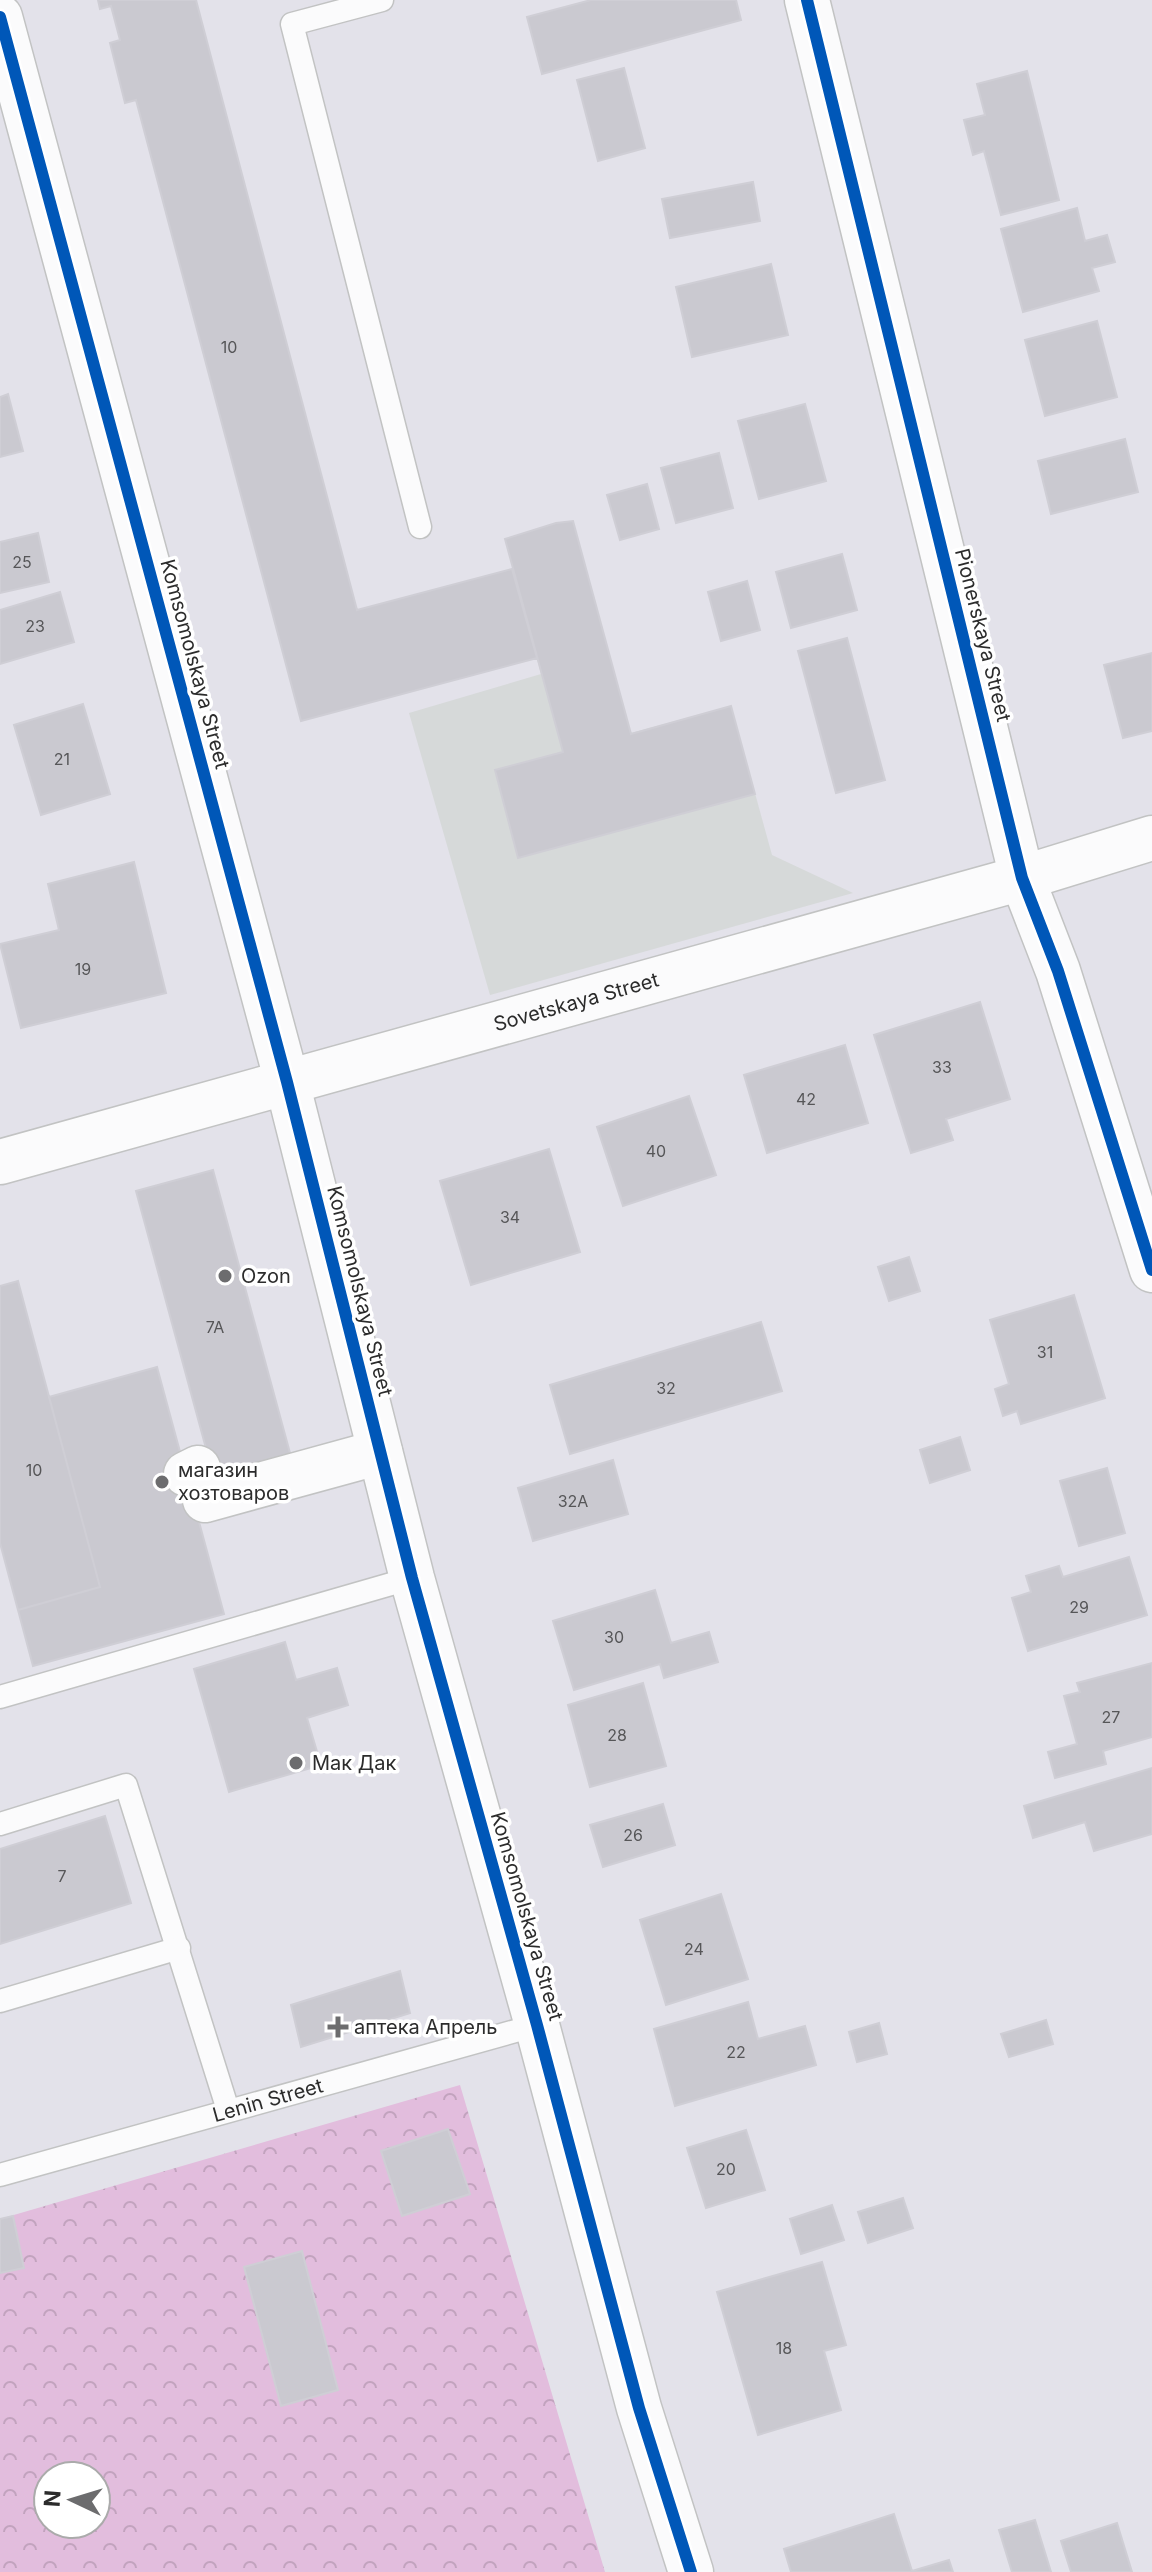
<svg xmlns="http://www.w3.org/2000/svg" width="1152" height="2572" font-family="Inter,sans-serif">
	<style>
		.industrial { fill: #d6d9d9 }
		.park { fill: url(#park-crowns); fill-rule: evenodd }
		.building { fill: #cac9d0; stroke: #cfced5; stroke-width: 2 }
		.lines { fill: none; stroke-linecap: round; stroke-linejoin: round }
		.lane-casing { stroke: #c2c3c3; stroke-width: 25 }
		.street-casing { stroke: #c2c3c3; stroke-width: 47 }
		.secondary-casing { stroke: #c2c3c3; stroke-width: 47 }
		.lane { stroke: #fbfbfc; stroke-width: 22 }
		.street { stroke: #fbfbfc; stroke-width: 44 }
		.secondary { stroke: #fbfbfc; stroke-width: 44 }
		.cycleway-casing { stroke: #fff; stroke-width: 17 }
		.cycleway { stroke: #0057b8; stroke-width: 12 }
		.poi-dot { fill: #6c6c6e; stroke: #fff; stroke-width: 3 }
		.labels { text-anchor: middle; stroke-width: 7; stroke-linejoin: round; paint-order: stroke }
		.number-label { font-size: 16px; fill: #565658 }
		.street-label { font-size: 20px; fill: #2c2c2c; stroke: #fff }
		.poi-label { font-size: 20px; fill: #2c2c2c; stroke: #fff; text-anchor: start }
	</style>
	<defs>
		<pattern id="park-crowns" width="20" height="18" patternUnits="userSpaceOnUse" patternTransform="scale(2)"><rect width="20" height="18" fill="#e2bddd"/><path d="M2 6a3 3 0 1 1 6 0M12 15a3 3 0 1 1 6 0" fill="none" stroke="#c2a3be"/></pattern>
	</defs>
	<rect width="100%" height="100%" fill="#e3e2ea"/>
	<path class="industrial" d="M 573,521 L 631,733 L 731,706 L 772,855 L 853,893 L 490,995 L 409,713 L 541,674 L 505,539 L 556,523 Z"/>
	<path class="park" d="M 460,2085 L 605,2572 L 0,2572 L 0,2219 ZM 48,2476 L 96,2476 L 96,2524 L 48,2524 Z"/>
	<path class="building" d="M 98,0 L 196,0 L 357,610 L 512,569 L 537,658 L 301,721 L 136,100 L 125,103 L 110,43 L 120,40 L 111,6 L 100,9 Z
		M 591,0 L 736,0 L 741,20 L 542,74 L 527,17 Z
		M 624,68 L 645,148 L 598,161 L 577,80 Z
		M 1027,71 L 1059,200 L 1001,215 L 984,151 L 973,155 L 964,120 L 985,115 L 977,84 Z
		M 753,182 L 760,221 L 670,238 L 662,199 Z
		M 1077,208 L 1085,241 L 1107,235 L 1115,262 L 1092,268 L 1099,291 L 1023,312 L 1001,229 Z
		M 771,264 L 788,335 L 692,357 L 676,287 Z
		M 1097,321 L 1117,397 L 1045,416 L 1025,340 Z
		M 8,394 L 23,451 L 0,457 L 0,397 Z
		M 805,404 L 826,481 L 759,499 L 738,421 Z
		M 1125,439 L 1138,492 L 1051,514 L 1038,461 Z
		M 719,453 L 733,508 L 676,523 L 661,468 Z
		M 647,484 L 659,529 L 620,540 L 607,495 Z
		M 573,521 L 631,734 L 731,706 L 755,794 L 518,858 L 495,770 L 563,752 L 505,539 L 556,523 Z
		M 38,533 L 49,582 L 0,593 L 0,542 Z
		M 842,554 L 857,610 L 791,628 L 776,572 Z
		M 747,581 L 760,630 L 721,641 L 708,592 Z
		M 60,592 L 74,642 L 0,664 L 0,610 Z
		M 847,638 L 885,780 L 836,793 L 798,651 Z
		M 1152,653 L 1152,731 L 1123,738 L 1104,665 Z
		M 83,704 L 110,794 L 41,815 L 14,725 Z
		M 134,862 L 166,993 L 21,1028 L 0,944 L 59,930 L 48,884 Z
		M 980,1002 L 1010,1099 L 946,1119 L 953,1140 L 911,1153 L 874,1035 Z
		M 845,1045 L 868,1123 L 767,1153 L 744,1075 Z
		M 689,1096 L 716,1175 L 623,1206 L 597,1127 Z
		M 549,1149 L 580,1252 L 471,1285 L 440,1181 Z
		M 213,1170 L 293,1464 L 216,1485 L 136,1191 Z
		M 909,1257 L 920,1291 L 889,1301 L 878,1267 Z
		M 18,1281 L 100,1587 L 18,1610 L 0,1543 L 0,1286 Z
		M 1074,1295 L 1105,1398 L 1021,1424 L 1017,1411 L 1003,1416 L 995,1389 L 1009,1384 L 990,1320 Z
		M 761,1322 L 782,1391 L 570,1454 L 550,1385 Z
		M 157,1367 L 224,1614 L 33,1666 L 18,1610 L 100,1587 L 49,1397 Z
		M 960,1437 L 970,1470 L 930,1483 L 920,1450 Z
		M 613,1460 L 628,1514 L 533,1541 L 518,1488 Z
		M 1107,1468 L 1125,1533 L 1079,1546 L 1060,1481 Z
		M 1129,1557 L 1147,1615 L 1028,1651 L 1012,1598 L 1031,1592 L 1026,1576 L 1059,1566 L 1063,1577 Z
		M 655,1590 L 671,1643 L 709,1632 L 718,1662 L 664,1678 L 660,1664 L 574,1690 L 553,1621 Z
		M 285,1642 L 296,1680 L 337,1668 L 348,1705 L 307,1718 L 321,1765 L 229,1792 L 194,1669 Z
		M 1152,1663 L 1152,1737 L 1103,1751 L 1106,1764 L 1055,1778 L 1048,1752 L 1077,1744 L 1064,1696 L 1080,1692 L 1077,1683 Z
		M 643,1683 L 666,1766 L 590,1787 L 568,1705 Z
		M 1152,1768 L 1152,1834 L 1094,1851 L 1085,1822 L 1033,1838 L 1024,1806 Z
		M 663,1804 L 675,1845 L 603,1867 L 590,1825 Z
		M 105,1816 L 131,1903 L 0,1944 L 0,1849 Z
		M 721,1894 L 748,1979 L 666,2005 L 640,1920 Z
		M 400,1971 L 410,2013 L 301,2047 L 291,2005 Z
		M 748,2002 L 758,2039 L 805,2026 L 816,2065 L 675,2106 L 654,2029 Z
		M 1046,2020 L 1053,2044 L 1009,2057 L 1001,2034 Z
		M 879,2023 L 887,2054 L 857,2062 L 849,2032 Z
		M 448,2129 L 470,2194 L 402,2216 L 381,2151 Z
		M 746,2130 L 765,2190 L 706,2208 L 687,2148 Z
		M 903,2198 L 913,2228 L 868,2243 L 858,2212 Z
		M 832,2205 L 844,2240 L 801,2254 L 790,2219 Z
		M 13,2216 L 24,2268 L 0,2273 L 0,2219 Z
		M 302,2251 L 338,2390 L 281,2406 L 244,2267 Z
		M 822,2262 L 846,2345 L 824,2351 L 841,2410 L 758,2435 L 717,2292 Z
		M 894,2514 L 912,2571 L 949,2560 L 953,2572 L 791,2572 L 784,2549 Z
		M 1035,2520 L 1051,2572 L 1012,2572 L 999,2530 Z
		M 1117,2523 L 1132,2572 L 1071,2572 L 1061,2541 Z"/>
	<g class="lines">
		<g class="lane-casing">
			<g id="lane">
				<path d="M 382,0 L 292,24 L 420,527"/>
				<path d="M 0,1697 L 412,1578"/>
				<path d="M 0,1824 L 126,1785 L 228,2110"/>
				<path d="M 0,2001 L 179,1948"/>
				<path id="s1" d="M 0,2175 L 537,2025"/>
			</g>
		</g>
		<g class="street-casing">
			<path id="street" d="M 807,0 L 1022,878 L 1058,971 L 1152,1270
				M 186,1474 L 198,1468 L 205,1500 L 380,1452"/>
		</g>
		<g class="secondary-casing">
			<g id="secondary">
				<path d="M 0,17 L 287,1082 L 412,1578 L 537,2025 L 639,2408 L 691,2572"/>
				<path id="s2" d="M 0,1162 L 1022,878 L 1152,838"/>
			</g>
		</g>
		<use href="#lane" class="lane"/>
		<use href="#street" class="street"/>
		<use href="#secondary" class="secondary"/>
		<g class="cycleway-casing">
			<path id="cycleway" d="M 807,0 L 1022,878 L 1058,971 L 1152,1270
				M 0,17 L 287,1082 L 412,1578 L 537,2025 L 639,2408 L 691,2572"/>
		</g>
		<use href="#cycleway" class="cycleway"/>
	</g>
	<g class="poi-dot">
		<circle cx="225" cy="1276" r="8"/>
		<circle cx="162" cy="1482" r="8"/>
		<circle cx="296" cy="1763" r="8"/>
		<path d="M334 2015h8v8h8v8h-8v8h-8v-8h-8v-8h8z"/>
	</g>
	<g class="labels">
		<g class="number-label">
			<text x="229" y="353">10</text>
			<text x="22" y="568">25</text>
			<text x="35" y="632">23</text>
			<text x="62" y="765">21</text>
			<text x="83" y="975">19</text>
			<text x="942" y="1073">33</text>
			<text x="806" y="1105">42</text>
			<text x="656" y="1157">40</text>
			<text x="510" y="1223">34</text>
			<text x="215" y="1333">7А</text>
			<text x="1045" y="1358">31</text>
			<text x="666" y="1394">32</text>
			<text x="34" y="1476">10</text>
			<text x="573" y="1507">32А</text>
			<text x="1079" y="1613">29</text>
			<text x="614" y="1643">30</text>
			<text x="1111" y="1723">27</text>
			<text x="617" y="1741">28</text>
			<text x="633" y="1841">26</text>
			<text x="62" y="1882">7</text>
			<text x="694" y="1955">24</text>
			<text x="736" y="2058">22</text>
			<text x="726" y="2175">20</text>
			<text x="784" y="2354">18</text>
		</g>
		<g class="street-label">
			<text transform="translate(983 635) rotate(76)" y="7">Pionerskaya Street</text>
			<text transform="translate(195 664) rotate(75)" y="7">Komsomolskaya Street</text>
			<text dy="7" stroke="none"><textPath href="#s2" startOffset="598">Sovetskaya Street</textPath></text>
			<text transform="translate(360 1291) rotate(76)" y="7">Komsomolskaya Street</text>
			<text transform="translate(527 1916) rotate(74)" y="7">Komsomolskaya Street</text>
			<text dy="7" stroke="none"><textPath href="#s1" startOffset="278">Lenin Street</textPath></text>
		</g>
		<g class="poi-label">
			<text x="241" y="1283">Ozon</text>
			<text x="178" y="1477">магазин<tspan x="178" dy="23">хозтоваров</tspan></text>
			<text x="312" y="1770">Мак Дак</text>
			<text x="354" y="2034">аптека Апрель</text>
		</g>
	</g>
	<g transform="translate(72 2500) rotate(274)"><circle r="38" fill="#ffffff" stroke="#ababab" stroke-width="2"/>
	<path d="M0-6L14 30L0 20L-14 30Z" fill="#6c6c6e"/>
	<text y="-12" font-size="22" font-weight="bold" text-anchor="middle" fill="#2c2c2c">N</text>
	</g>
</svg>
